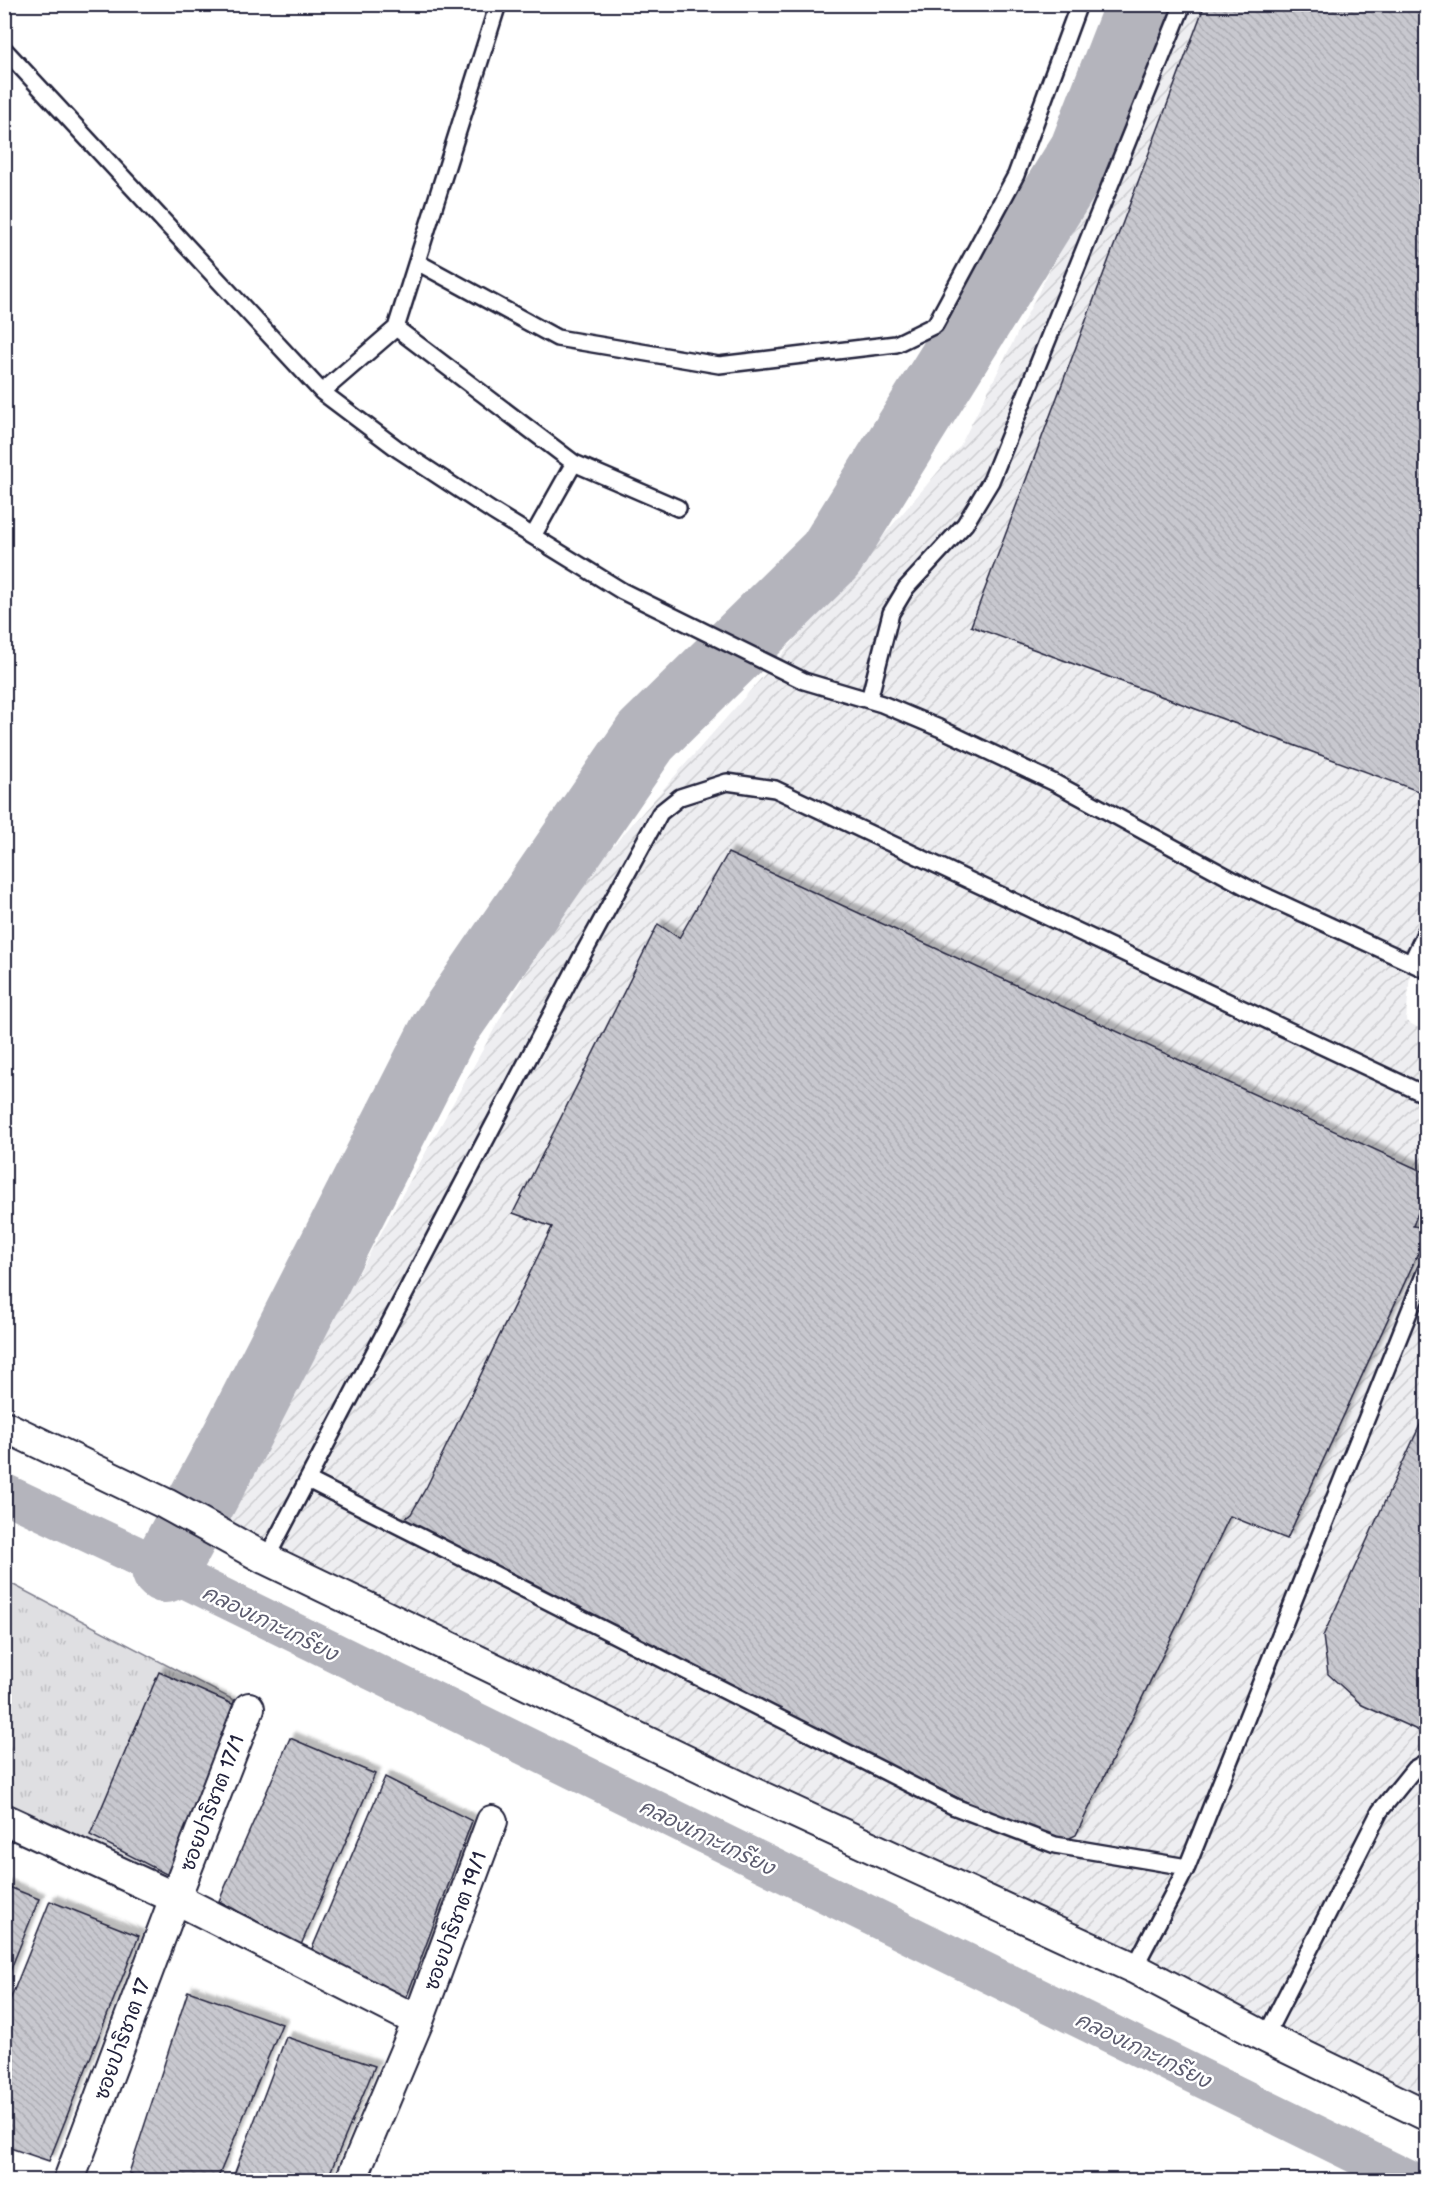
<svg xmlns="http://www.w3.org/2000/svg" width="1431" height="2185" font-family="'Balsamiq Sans','Playpen Sans Thai',sans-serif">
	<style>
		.industrial { fill: url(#industrial-furrows) }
		.park { fill: url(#park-tufts); stroke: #80808e; stroke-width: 1.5 }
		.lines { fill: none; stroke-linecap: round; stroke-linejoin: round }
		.canal { stroke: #b4b4bc; stroke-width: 39 }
		.river { stroke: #b4b4bc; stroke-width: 68 }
		.building { fill: url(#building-back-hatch); stroke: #22223b; stroke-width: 1.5; filter: url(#shadow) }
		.service-casing { stroke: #22223b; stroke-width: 20 }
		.minor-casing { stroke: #22223b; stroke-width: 34 }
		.service { stroke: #fff; stroke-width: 15 }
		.minor { stroke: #fff; stroke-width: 30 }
		.labels { text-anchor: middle; stroke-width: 5; stroke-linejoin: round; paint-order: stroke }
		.street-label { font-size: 20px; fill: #22223b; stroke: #fff }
		.water-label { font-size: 21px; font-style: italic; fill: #5c5c6f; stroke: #fff }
	</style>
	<defs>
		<pattern id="industrial-furrows" width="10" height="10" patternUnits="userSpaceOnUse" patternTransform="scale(1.5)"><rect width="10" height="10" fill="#eeeef1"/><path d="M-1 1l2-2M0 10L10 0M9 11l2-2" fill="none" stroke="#ccccd0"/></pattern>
		<pattern id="park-tufts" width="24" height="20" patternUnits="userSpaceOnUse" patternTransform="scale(1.5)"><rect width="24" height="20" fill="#dfdfe2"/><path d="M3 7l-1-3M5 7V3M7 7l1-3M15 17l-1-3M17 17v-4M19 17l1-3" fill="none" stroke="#bfbfc3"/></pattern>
		<pattern id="building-back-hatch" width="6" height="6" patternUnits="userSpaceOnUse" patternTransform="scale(1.5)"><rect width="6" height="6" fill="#c8c8cf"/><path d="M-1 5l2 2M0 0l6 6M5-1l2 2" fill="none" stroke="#acacb3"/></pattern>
		<filter id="shadow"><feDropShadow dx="5.5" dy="-5.5" stdDeviation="1.5" flood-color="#0004"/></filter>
	</defs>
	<rect width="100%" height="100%" fill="#fff"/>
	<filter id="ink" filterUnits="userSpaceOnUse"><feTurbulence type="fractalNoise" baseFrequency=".0167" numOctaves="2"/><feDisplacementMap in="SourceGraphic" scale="12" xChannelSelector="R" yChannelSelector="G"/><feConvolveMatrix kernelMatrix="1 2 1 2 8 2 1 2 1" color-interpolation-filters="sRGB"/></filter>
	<g filter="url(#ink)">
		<path class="industrial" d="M 1185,5 L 1426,5 L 1426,926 L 1411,963 L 1406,1021 L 1426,1032 L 1426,2116 L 216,1530 L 567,898 L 773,665 L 960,446 Z"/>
		<path class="park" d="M 4,1580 L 249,1708 L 175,1898 L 5,1822 Z"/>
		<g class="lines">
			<path class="canal" d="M 4,1493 L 165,1569 L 1409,2180"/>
			<path class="river" d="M 165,1569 L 231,1447 L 444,1030 L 646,737 L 831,555 L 1083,151 L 1140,4"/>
		</g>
		<path class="building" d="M 1205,4 L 1415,4 L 1426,9 L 1426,181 L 1424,187 L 1426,188 L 1426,794 L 971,626 Z
			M 728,853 L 1426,1173 L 1426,1191 L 1413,1226 L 1426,1228 L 1426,1236 L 1287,1539 L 1230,1516 L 1076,1835 L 1055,1845 L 396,1525 L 411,1514 L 427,1486 L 552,1227 L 513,1213 L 658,924 L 679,938 Z
			M 1426,1412 L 1426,1734 L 1362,1705 L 1328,1674 L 1323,1636 Z
			M 159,1672 L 239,1707 L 170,1876 L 90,1835 Z
			M 290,1738 L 375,1774 L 301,1945 L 219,1901 Z
			M 385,1777 L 472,1821 L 406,1999 L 311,1951 Z
			M 4,1885 L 39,1899 L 4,1986 Z
			M 50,1901 L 139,1936 L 49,2161 L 4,2146 L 4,2015 Z
			M 188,1991 L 282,2024 L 217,2180 L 145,2180 L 129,2173 Z
			M 286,2037 L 375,2066 L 327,2180 L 232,2180 Z"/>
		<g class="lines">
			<g class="service-casing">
				<path id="service" d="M 4,49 L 322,392 L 399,450 L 492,511 L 622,591 L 804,681 L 882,704 L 939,728 L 1055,783 L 1248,888 L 1426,970
					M 417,262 L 557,338 L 719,365 L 896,344 L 935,325 L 1016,175 L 1079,4
					M 396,328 L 498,4
					M 322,392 L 396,328 L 574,463 L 678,508
					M 533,536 L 574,463
					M 869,700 L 891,613 L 906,588 L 965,524 L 991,481 L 1183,4
					M 1411,963 L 1426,931
					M 308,1480 L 955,1807 L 1055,1845 L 1187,1867
					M 266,1559 L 581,958 L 660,813 L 680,797 L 727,782 L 775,789 L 1426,1095
					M 1134,1968 L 1187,1867 L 1426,1270
					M 1265,2037 L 1380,1811 L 1414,1769 L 1426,1762"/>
			</g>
			<g class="minor-casing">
				<path id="minor" d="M 4,1426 L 166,1504 L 266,1559 L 751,1792 L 1134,1968 L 1265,2037 L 1426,2115
					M 4,1819 L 175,1898 L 418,2021
					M 69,2180 L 175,1898 L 249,1708
					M 351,2180 L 418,2021 L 492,1821"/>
			</g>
			<use href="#service" class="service"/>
			<use href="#minor" class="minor"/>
		</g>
	</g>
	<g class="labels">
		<g class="street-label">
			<text transform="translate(212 1803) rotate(-69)" y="7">ซอยปาริชาต 17/1</text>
			<text transform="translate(455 1921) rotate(-70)" y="7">ซอยปาริชาต 19/1</text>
			<text transform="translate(122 2039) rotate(-70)" y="7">ซอยปาริชาต 17</text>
		</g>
		<g class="water-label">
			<text transform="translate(270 1623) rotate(26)" y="7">คลองเกาะเกรียง</text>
			<text transform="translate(707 1837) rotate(26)" y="7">คลองเกาะเกรียง</text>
			<text transform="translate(1143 2050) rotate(26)" y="7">คลองเกาะเกรียง</text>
		</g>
	</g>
	<rect width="1431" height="2185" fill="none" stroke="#fff" stroke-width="24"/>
	<rect x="12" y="12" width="1407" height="2161" fill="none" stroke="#22223b" stroke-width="2" filter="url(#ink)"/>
</svg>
